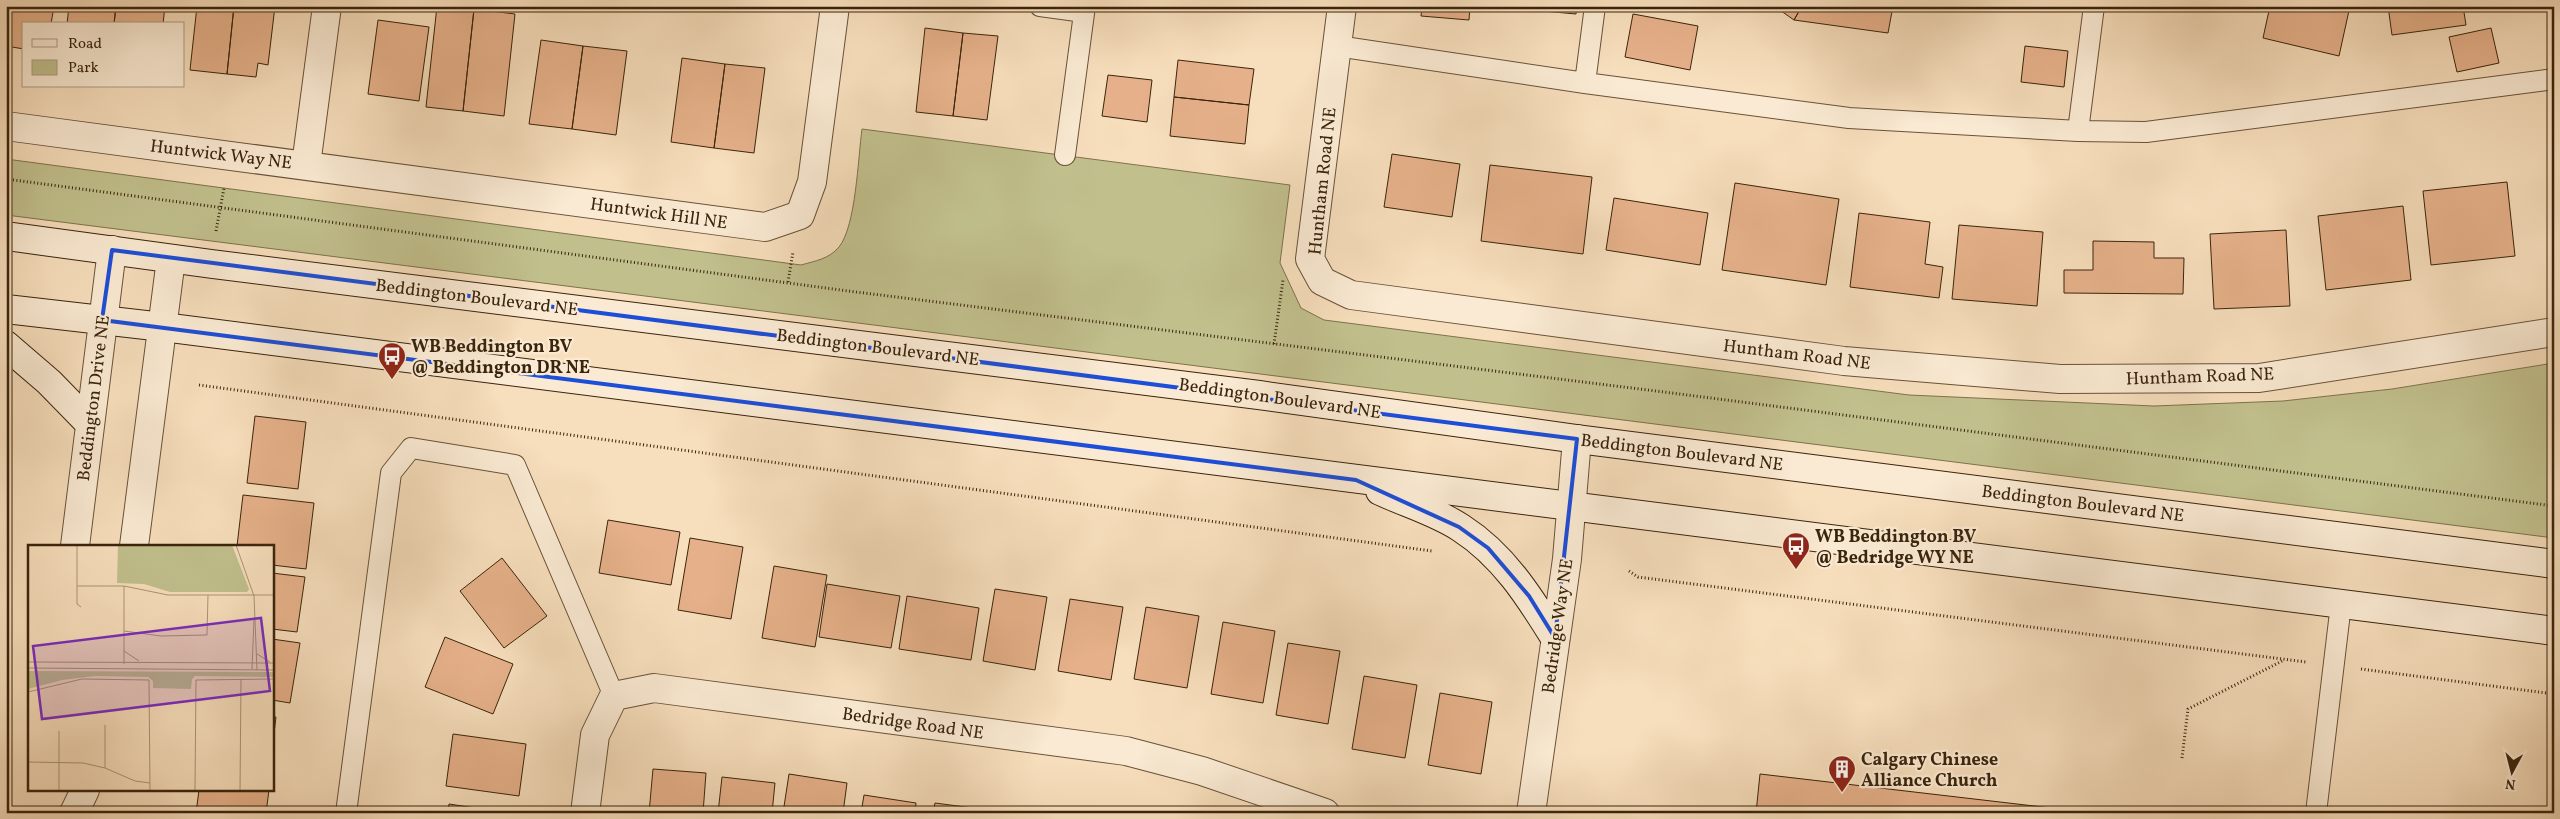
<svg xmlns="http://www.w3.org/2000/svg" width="2560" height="819" font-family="Vollkorn,serif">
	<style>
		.green { fill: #c1c08d; stroke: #7e724c }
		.building { fill: #e6b18a; stroke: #3a240c }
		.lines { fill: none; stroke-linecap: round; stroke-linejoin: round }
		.service-casing { stroke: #695238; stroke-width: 22 }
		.minor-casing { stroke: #695238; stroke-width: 30 }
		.tertiary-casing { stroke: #695238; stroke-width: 30 }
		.secondary-casing { stroke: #3a240c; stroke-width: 30 }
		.path { stroke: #3a240c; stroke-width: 3; stroke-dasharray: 1 2.5; stroke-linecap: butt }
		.service { stroke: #faead3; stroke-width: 20 }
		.minor { stroke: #faead3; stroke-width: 28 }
		.tertiary { stroke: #faead3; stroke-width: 28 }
		.secondary { stroke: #faead3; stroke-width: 28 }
		.marked { fill: none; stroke: #1d4ed8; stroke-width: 4; stroke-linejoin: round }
		.labels { text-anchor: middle; stroke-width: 4.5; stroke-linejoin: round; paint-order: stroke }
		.street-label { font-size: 18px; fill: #3a240c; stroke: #faead3 }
		.poi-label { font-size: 18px; font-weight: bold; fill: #3a240c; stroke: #faead3; text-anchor: start }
		.inset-road { fill: none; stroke: #ab9476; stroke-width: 1 }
		.view { fill: #7b2cbf; fill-opacity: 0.15; stroke: #7b2cbf; stroke-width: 2.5 }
		.inset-edge { fill: none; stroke: #3a240c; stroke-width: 2.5 }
	</style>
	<rect width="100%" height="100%" fill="#f7debc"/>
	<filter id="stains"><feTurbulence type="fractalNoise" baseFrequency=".004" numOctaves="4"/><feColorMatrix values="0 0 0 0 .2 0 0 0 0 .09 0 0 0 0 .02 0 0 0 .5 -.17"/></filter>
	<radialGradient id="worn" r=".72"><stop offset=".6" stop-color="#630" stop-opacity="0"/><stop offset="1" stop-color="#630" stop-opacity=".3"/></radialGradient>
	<path class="green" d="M 862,129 L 1290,185 L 1280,263 L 1301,308 L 1324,320 L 1909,395 L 2154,406 L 2283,401 L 2392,389 L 2554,363 L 2554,538 L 6,215 L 6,159 L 801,265 C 815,261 829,259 839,247 C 856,226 858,158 862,129 Z"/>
	<path class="building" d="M 6,6 L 54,6 L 51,24 L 24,24 L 24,49 L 6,46 Z
		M 69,6 L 116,6 L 114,24 L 67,24 Z
		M 116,6 L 165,6 L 163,24 L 114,24 Z
		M 197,6 L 234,6 L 227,74 L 190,70 Z
		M 234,6 L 275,6 L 268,65 L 258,63 L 256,77 L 227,74 Z
		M 437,6 L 474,9 L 463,111 L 426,107 Z
		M 1422,6 L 1470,6 L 1469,20 L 1421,16 Z
		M 1533,6 L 1577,6 L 1576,14 L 1532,10 Z
		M 1774,6 L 1802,6 L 1794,20 Z
		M 1802,6 L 1893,6 L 1888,33 L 1794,20 Z
		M 2270,6 L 2350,6 L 2339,56 L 2263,38 Z
		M 2388,6 L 2463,6 L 2466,25 L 2392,35 Z
		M 474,9 L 515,14 L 504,116 L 463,111 Z
		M 1633,14 L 1698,26 L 1690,70 L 1625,57 Z
		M 378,20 L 429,27 L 419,101 L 368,94 Z
		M 925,28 L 963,33 L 953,116 L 916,112 Z
		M 2491,28 L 2499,63 L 2457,72 L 2449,37 Z
		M 963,33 L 998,36 L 987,120 L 953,116 Z
		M 541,40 L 583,46 L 572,129 L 529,124 Z
		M 583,46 L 627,51 L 616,135 L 572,129 Z
		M 2025,46 L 2068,51 L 2064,87 L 2021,82 Z
		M 682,58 L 725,64 L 714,148 L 671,142 Z
		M 1178,60 L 1254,69 L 1249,105 L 1174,97 Z
		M 725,64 L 765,68 L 754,153 L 714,148 Z
		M 1108,75 L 1152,80 L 1147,122 L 1102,116 Z
		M 1174,97 L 1249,105 L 1245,144 L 1170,136 Z
		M 1392,154 L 1460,164 L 1452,217 L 1384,207 Z
		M 1490,165 L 1592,177 L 1583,254 L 1481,241 Z
		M 2549,179 L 2554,179 L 2554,213 Z
		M 2507,182 L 2515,256 L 2431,265 L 2423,191 Z
		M 1735,183 L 1839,199 L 1826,285 L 1722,270 Z
		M 1614,198 L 1708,213 L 1700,265 L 1606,250 Z
		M 2403,206 L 2411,280 L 2326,290 L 2318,216 Z
		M 1859,213 L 1930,222 L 1925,264 L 1943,267 L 1939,298 L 1850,287 Z
		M 1959,225 L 2043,232 L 2037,306 L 1952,299 Z
		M 2286,230 L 2290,306 L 2214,309 L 2210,234 Z
		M 2093,241 L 2154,242 L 2154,258 L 2184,258 L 2183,294 L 2064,293 L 2064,270 L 2093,270 Z
		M 255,416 L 306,422 L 298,489 L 247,483 Z
		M 243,495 L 314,503 L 306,569 L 272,565 L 272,546 L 237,546 Z
		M 608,520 L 680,532 L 671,585 L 599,573 Z
		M 690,538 L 743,547 L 731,619 L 678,610 Z
		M 502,558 L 547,616 L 504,648 L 460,591 Z
		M 774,566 L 827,575 L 815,647 L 762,638 Z
		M 272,573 L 305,577 L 297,632 L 272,629 Z
		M 827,584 L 900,596 L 891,648 L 819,637 Z
		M 995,589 L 1047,597 L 1035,670 L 983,661 Z
		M 907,596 L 979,608 L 971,660 L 899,649 Z
		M 1070,599 L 1123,607 L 1111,680 L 1058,671 Z
		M 1146,607 L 1199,616 L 1187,688 L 1134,679 Z
		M 1223,622 L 1275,631 L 1263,703 L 1211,694 Z
		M 445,637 L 513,664 L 493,714 L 425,687 Z
		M 272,639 L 300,643 L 290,703 L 272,700 Z
		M 1288,643 L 1340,651 L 1328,724 L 1276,715 Z
		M 1364,676 L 1417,685 L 1405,758 L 1352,749 Z
		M 1440,693 L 1492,702 L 1481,774 L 1428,765 Z
		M 272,717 L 276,717 L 272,750 Z
		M 453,734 L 526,744 L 519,796 L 446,786 Z
		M 653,769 L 706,773 L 703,813 L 649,813 Z
		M 789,774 L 847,783 L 843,813 L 783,813 Z
		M 1760,774 L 2094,813 L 1756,813 Z
		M 722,777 L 775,783 L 772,813 L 718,813 Z
		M 199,790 L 269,790 L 266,813 L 196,813 Z
		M 864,795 L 916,803 L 915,813 L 861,813 Z
		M 935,803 L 988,810 L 987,813 L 933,813 Z
		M 449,804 L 509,813 L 448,813 Z"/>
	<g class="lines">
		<g class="service-casing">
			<path id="service" d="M 1040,6 L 1084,12
				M 1337,46 L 1585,83 L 1849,118 L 2078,131 L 2146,132 L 2554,79
				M 1585,83 L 1595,6
				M 2078,131 L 2094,6
				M 1065,155 L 1085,6
				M 346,813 L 391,473 L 411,448 L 515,465 L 614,696
				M 2316,813 L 2341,604"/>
		</g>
		<g class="minor-casing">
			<path id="minor" d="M 1342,6 L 1310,259 L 1322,281 L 1351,295 L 1844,361 L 2060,379 L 2259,378 L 2554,332
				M 6,126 L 765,227 L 800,215 L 812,182 L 835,6
				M 306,165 L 327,6
				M 585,813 L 595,735 L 614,696 L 654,688 L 1126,751 L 1202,771 L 1325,813
				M 1531,813 L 1567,559 L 1577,439"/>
		</g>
		<g class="tertiary-casing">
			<path id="tertiary" d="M 75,546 L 112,250
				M 134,546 L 171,259
				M 74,813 L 85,790"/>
		</g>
		<g class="secondary-casing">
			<path id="secondary" d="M 6,236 L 212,264 L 1259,395 L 1577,439 L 2554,564
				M 6,309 L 163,327 L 2554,631
				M 6,345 L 49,382 L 89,423
				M 1380,491 C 1406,503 1437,512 1461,528 C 1503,555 1529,596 1555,638"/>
		</g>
		<path class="path" d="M 6,179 L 856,292 L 1656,391 L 2554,506
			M 216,231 L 224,188
			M 788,282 L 793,252
			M 1274,344 L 1283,280
			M 199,385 L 1432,551
			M 1629,571 L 1638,577 L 2306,662
			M 2361,669 L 2554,694
			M 2182,758 L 2188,709 L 2284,660"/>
		<use href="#service" class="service"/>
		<use href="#minor" class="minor"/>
		<use href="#tertiary" class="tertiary"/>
		<use href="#secondary" class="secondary"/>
	</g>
	<path class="marked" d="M 112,250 L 1577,439 L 1555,638 L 1529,596 L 1488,548 L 1459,527 L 1356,480 L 102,320 Z"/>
	<defs>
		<g id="bus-pin" transform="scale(1.4375)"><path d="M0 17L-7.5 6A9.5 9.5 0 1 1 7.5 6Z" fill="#8f2418" stroke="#faead3"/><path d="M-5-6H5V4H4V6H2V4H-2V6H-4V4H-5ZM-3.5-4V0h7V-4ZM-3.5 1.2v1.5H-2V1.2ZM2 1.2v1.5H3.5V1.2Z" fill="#fff"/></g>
		<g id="building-pin" transform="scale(1.4375)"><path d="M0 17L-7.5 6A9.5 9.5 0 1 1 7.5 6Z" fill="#8f2418" stroke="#faead3"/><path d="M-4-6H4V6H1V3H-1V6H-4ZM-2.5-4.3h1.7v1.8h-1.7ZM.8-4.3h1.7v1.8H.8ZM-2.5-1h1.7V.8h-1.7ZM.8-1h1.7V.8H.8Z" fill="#fff"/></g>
	</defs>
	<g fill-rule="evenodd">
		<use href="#bus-pin" x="392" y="356"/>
		<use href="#bus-pin" x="1796" y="546"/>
		<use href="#building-pin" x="1842" y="769"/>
	</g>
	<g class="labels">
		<g class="street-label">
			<text transform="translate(221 154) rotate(7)" y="6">Huntwick Way NE</text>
			<text transform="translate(1322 181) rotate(-84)" y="6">Huntham Road NE</text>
			<text transform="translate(659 213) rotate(8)" y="6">Huntwick Hill NE</text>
			<text transform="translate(477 297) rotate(7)" y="6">Beddington Boulevard NE</text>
			<text transform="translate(878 347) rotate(7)" y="6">Beddington Boulevard NE</text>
			<text transform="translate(1797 354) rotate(7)" y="6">Huntham Road NE</text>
			<text transform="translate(2200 376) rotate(-2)" y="6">Huntham Road NE</text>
			<text transform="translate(93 398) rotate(-83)" y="6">Beddington Drive NE</text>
			<text transform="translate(1280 398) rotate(8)" y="6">Beddington Boulevard NE</text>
			<text transform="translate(1682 452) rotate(7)" y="6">Beddington Boulevard NE</text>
			<text transform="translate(2083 503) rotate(7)" y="6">Beddington Boulevard NE</text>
			<text transform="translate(1557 626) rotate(-82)" y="6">Bedridge Way NE</text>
			<text transform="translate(913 723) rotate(8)" y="6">Bedridge Road NE</text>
		</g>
		<g class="poi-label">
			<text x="411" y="352">WB Beddington BV<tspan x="411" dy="21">@ Beddington DR NE</tspan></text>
			<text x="1815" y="542">WB Beddington BV<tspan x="1815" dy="21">@ Bedridge WY NE</tspan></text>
			<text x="1861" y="765">Calgary Chinese<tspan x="1861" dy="21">Alliance Church</tspan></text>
		</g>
	</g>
	<g transform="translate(28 545)">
		<rect width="246" height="246" fill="#f7debc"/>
		<path d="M 90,0 L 204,0 L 221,44 L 219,47 L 142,47 L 116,39 L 89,38 ZM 0,126 L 246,127 L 246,132 L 167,131 L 164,134 L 163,144 L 125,143 L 125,136 L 120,132 L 67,131 L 34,135 L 0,144 Z" fill="#c1c08d"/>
		<path class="inset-road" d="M 49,0 L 49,59 L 53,62M 208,0 L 226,51 L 229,125M 49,41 L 96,41M 96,86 L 133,91 L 179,90 L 180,50M 96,106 L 111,116M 229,109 L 242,117M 0,117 L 247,118M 96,119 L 96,41 L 140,50 L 247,50M 0,123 L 247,125M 224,124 L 226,74M 0,147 L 54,134 L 121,135 L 122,246M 77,180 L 77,223M 31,186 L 31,246M 0,217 L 55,218 L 77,223 L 107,236 L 122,238M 167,246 L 168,135 L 247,134M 212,246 L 213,134"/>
		<path class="view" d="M 233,73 L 242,146 L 14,174 L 5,101 Z"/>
		<rect width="246" height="246" class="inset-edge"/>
	</g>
	<rect width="2560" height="819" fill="none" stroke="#f7debc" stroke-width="25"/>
	<rect x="8" y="8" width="2545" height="804" fill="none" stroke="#3a240c" stroke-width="2.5"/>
	<rect x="12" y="12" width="2535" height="794" fill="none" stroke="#3a240c"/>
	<rect x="22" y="22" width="162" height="65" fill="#faead3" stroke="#ad9b83"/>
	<rect x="32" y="39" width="25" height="8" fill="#faead3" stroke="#ad9b83"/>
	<text x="68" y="48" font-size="15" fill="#3a240c">Road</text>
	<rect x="32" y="60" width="25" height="15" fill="#c1c08d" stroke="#ad9b83"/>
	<text x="68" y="72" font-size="15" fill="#3a240c">Park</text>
	<g transform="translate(2512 772) rotate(187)" stroke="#faead3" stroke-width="4" paint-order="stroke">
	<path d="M0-4L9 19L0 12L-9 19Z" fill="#3a240c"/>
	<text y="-8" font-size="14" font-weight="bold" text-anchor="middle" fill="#3a240c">N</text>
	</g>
	<rect width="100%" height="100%" filter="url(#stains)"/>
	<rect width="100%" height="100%" fill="url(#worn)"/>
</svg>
